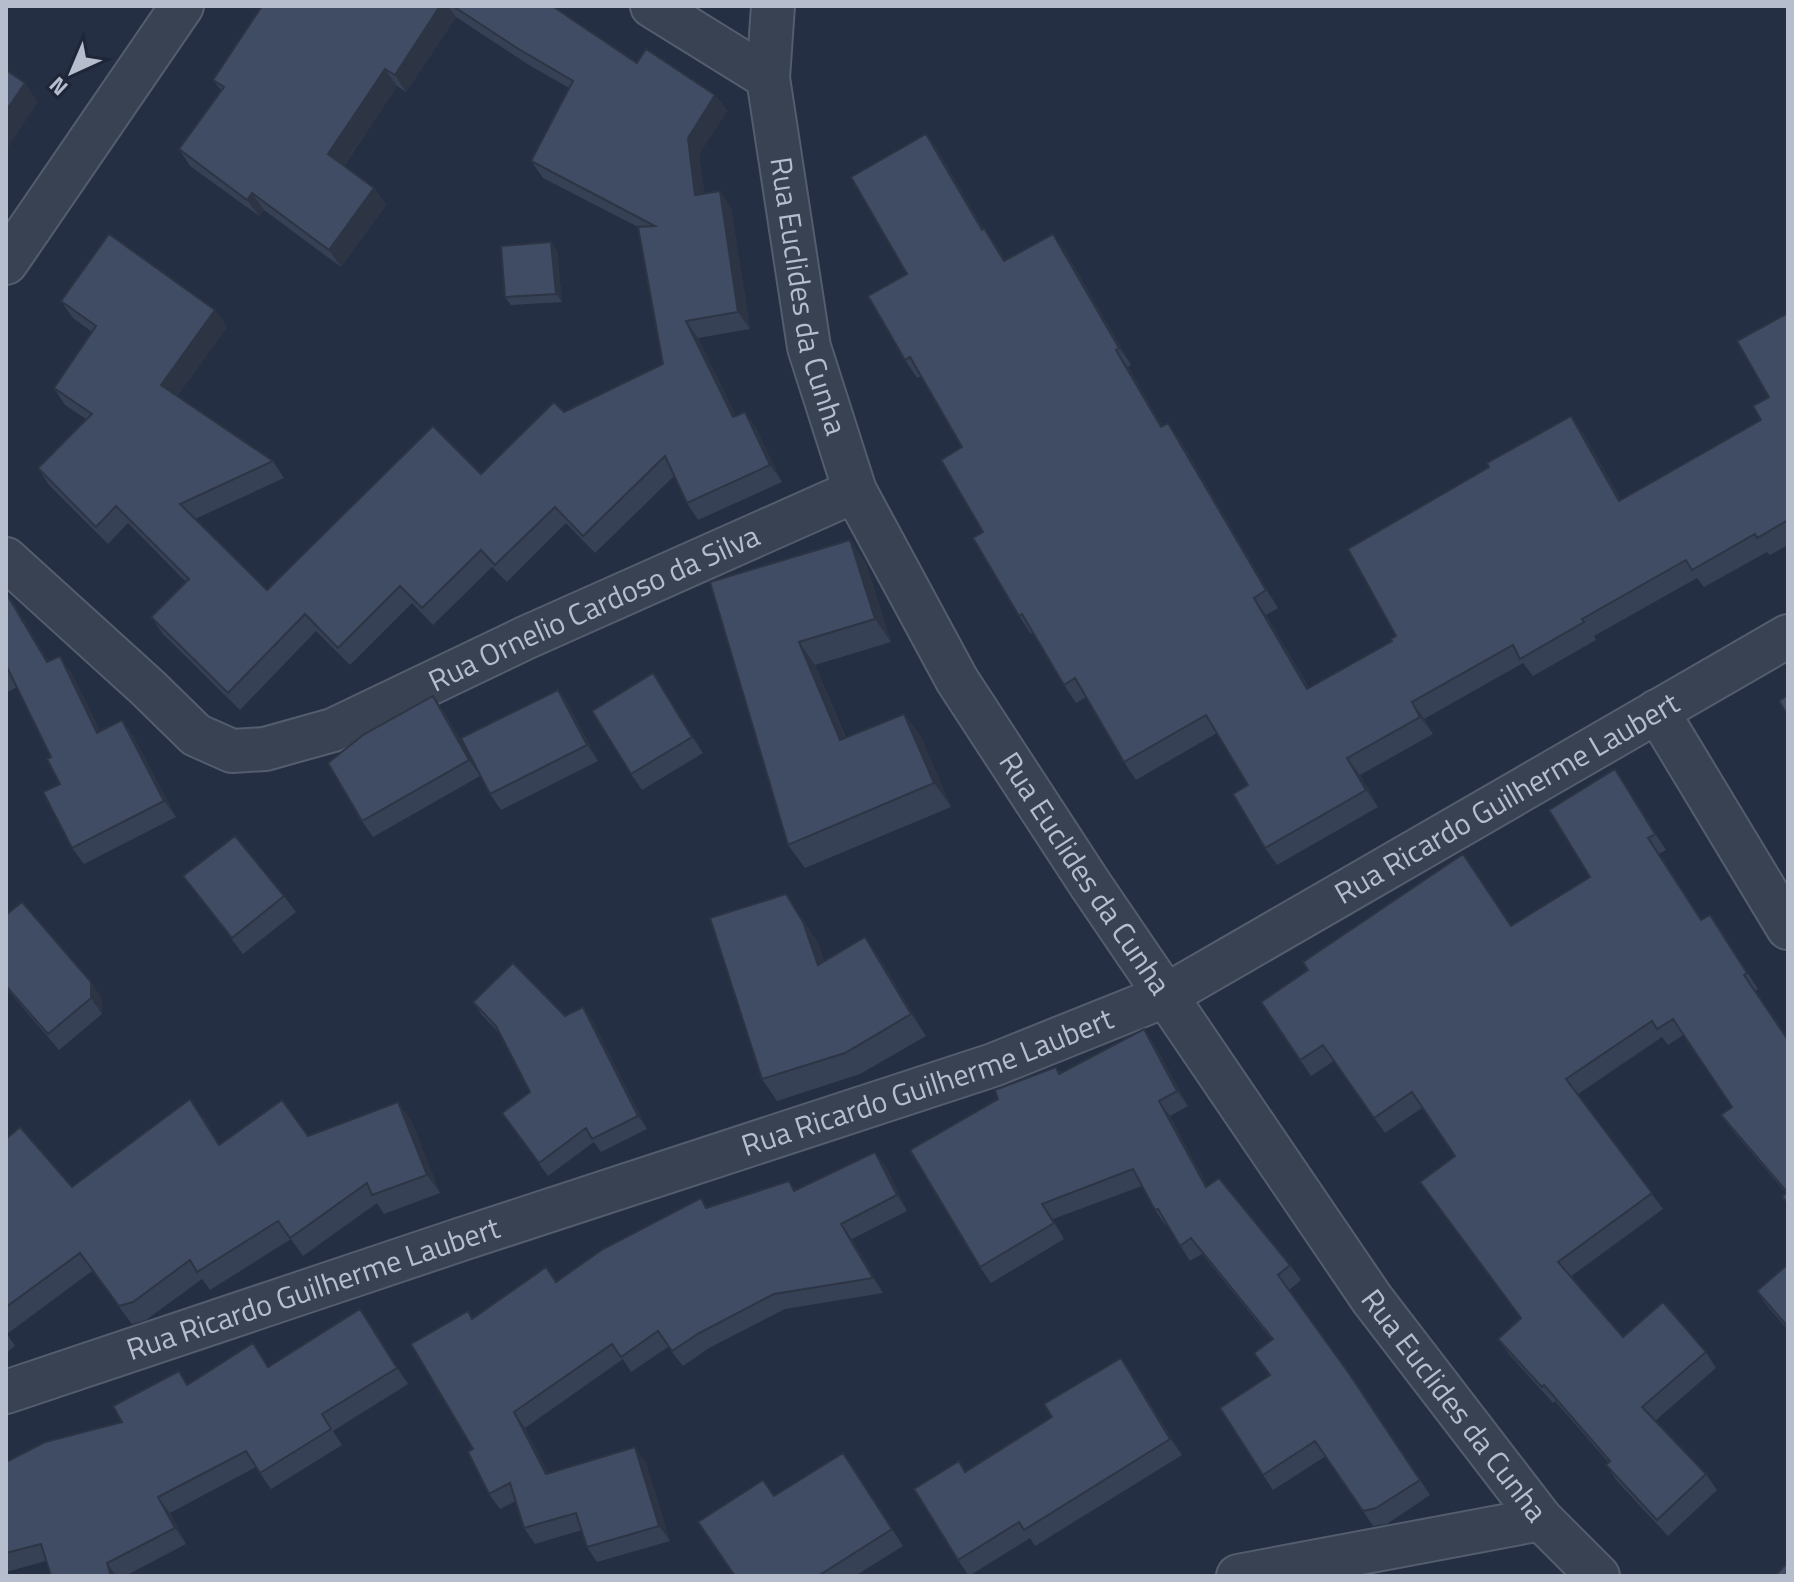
<svg xmlns="http://www.w3.org/2000/svg" width="1794" height="1582" font-family="'Titillium Web',sans-serif">
	<style>
		.lines { fill: none; stroke-linecap: round; stroke-linejoin: round }
		.minor-casing { stroke: #545d6d; stroke-width: 46 }
		.minor { stroke: #394253; stroke-width: 42 }
		.wall { fill: #374155 }
		.shaded-wall { fill: #2d3545 }
		.building { fill: #404c63; stroke: #2d3545; stroke-width: 2 }
		.labels { text-anchor: middle; stroke-width: 8; stroke-linejoin: round; paint-order: stroke }
		.street-label { font-size: 30px; fill: #b6bdcd; stroke: #1e2638 }
	</style>
	<rect width="100%" height="100%" fill="#252f43"/>
	<g class="lines">
		<g class="minor-casing">
			<g id="minor">
				<path d="M 652,6 L 768,78"/>
				<path id="s1" d="M 773,6 L 768,78 L 809,347 L 855,491 L 957,680 L 1090,884 L 1372,1299 L 1541,1519 L 1598,1576"/>
				<path d="M 6,263 L 182,6"/>
				<path id="s2" d="M 6,559 L 148,688 L 196,735 L 232,751 L 265,749 L 333,730 L 525,638 L 855,491"/>
				<path d="M 1657,711 L 1788,928"/>
				<path id="s3" d="M 6,1392 L 462,1239 L 993,1065 L 1165,996 L 1788,636"/>
				<path d="M 1238,1576 L 1541,1519"/>
			</g>
		</g>
		<use href="#minor" class="minor"/>
	</g>
	<path class="wall" d="M 262,6 L 552,6 L 637,63 L 715,95 L 727,111 L 699,154 L 704,193 L 731,208 L 750,329 L 698,338 L 736,416 L 745,412 L 756,429 L 782,482 L 698,520 L 687,503 L 674,476 L 595,553 L 566,523 L 507,582 L 492,567 L 433,625 L 412,603 L 350,665 L 316,631 L 240,710 L 163,634 L 151,617 L 186,582 L 128,523 L 108,544 L 49,485 L 38,468 L 86,419 L 65,405 L 54,388 L 92,332 L 73,318 L 61,301 L 215,310 L 227,327 L 177,396 L 273,461 L 284,478 L 195,519 L 267,590 L 481,474 L 564,412 L 663,364 L 638,227 L 543,178 L 531,161 L 569,88 L 529,65 L 456,17 L 406,92 L 397,86 L 344,166 L 374,188 L 386,205 L 341,267 L 264,210 L 259,216 L 190,166 L 179,149 L 221,90 L 213,80 Z
		M 926,134 L 938,151 L 983,229 L 997,246 L 1005,260 L 1053,234 L 1065,251 L 1131,365 L 1128,367 L 1162,426 L 1180,440 L 1278,608 L 1266,615 L 1309,688 L 1392,641 L 1583,433 L 1621,500 L 1761,420 L 1769,397 L 1788,313 L 1788,545 L 1770,555 L 1767,552 L 1704,587 L 1697,578 L 1594,636 L 1596,640 L 1533,676 L 1523,663 L 1424,719 L 1433,734 L 1360,775 L 1378,807 L 1277,865 L 1265,848 L 1248,785 L 1217,733 L 1136,780 L 1124,762 L 1086,697 L 1076,703 L 1064,685 L 1033,632 L 1031,634 L 1019,616 L 983,532 L 962,447 L 921,376 L 917,378 L 905,360 L 907,274 Z
		M 551,242 L 557,251 L 562,302 L 511,305 L 505,297 Z
		M 850,540 L 866,564 L 891,642 L 815,665 L 846,738 L 904,714 L 921,737 L 951,807 L 805,868 L 788,845 L 710,582 Z
		M 6,591 L 48,661 L 71,672 L 100,731 L 122,720 L 133,736 L 176,817 L 84,864 L 72,848 L 60,784 L 51,757 L 17,687 L 6,693 Z
		M 653,673 L 664,690 L 703,753 L 642,790 L 631,774 Z
		M 558,690 L 569,706 L 598,761 L 501,810 L 490,794 Z
		M 444,712 L 480,776 L 373,837 L 362,821 Z
		M 1615,769 L 1666,850 L 1659,854 L 1702,920 L 1710,915 L 1721,931 L 1758,989 L 1755,991 L 1788,1039 L 1788,1205 L 1782,1197 L 1786,1193 L 1732,1130 L 1721,1115 L 1732,1107 L 1683,1035 L 1668,1045 L 1662,1037 L 1578,1094 L 1663,1209 L 1570,1277 L 1623,1337 L 1706,1352 L 1716,1368 L 1655,1421 L 1706,1474 L 1717,1490 L 1668,1536 L 1617,1481 L 1606,1465 L 1609,1463 L 1555,1401 L 1553,1403 L 1509,1354 L 1498,1339 L 1520,1318 L 1455,1156 L 1422,1108 L 1385,1133 L 1334,1061 L 1311,1076 L 1261,1002 L 1308,970 L 1512,926 L 1590,877 Z
		M 183,876 L 284,896 L 296,912 L 243,954 Z
		M 786,894 L 818,943 L 824,961 L 865,937 L 880,959 L 926,1036 L 860,1074 L 777,1101 L 762,1079 Z
		M 6,915 L 102,998 L 102,1014 L 59,1050 L 6,988 Z
		M 473,1002 L 592,1020 L 647,1129 L 601,1152 L 594,1142 L 548,1176 L 511,1126 L 530,1092 L 500,1034 L 482,1015 Z
		M 1144,1029 L 1154,1044 L 1188,1106 L 1170,1116 L 1207,1186 L 1290,1265 L 1301,1280 L 1289,1290 L 1359,1387 L 1430,1495 L 1387,1524 L 1373,1526 L 1326,1456 L 1273,1490 L 1263,1475 L 1272,1340 L 1202,1254 L 1190,1261 L 1167,1225 L 1166,1226 L 1155,1210 L 1142,1186 L 1053,1219 L 1064,1239 L 991,1283 L 980,1267 L 998,1099 L 1056,1067 L 1061,1073 Z
		M 203,1117 L 219,1144 L 308,1136 L 411,1120 L 440,1193 L 384,1214 L 377,1203 L 303,1256 L 291,1239 L 210,1290 L 202,1279 L 146,1320 L 132,1324 L 92,1271 L 7,1334 L 15,1346 L 6,1353 L 6,1139 L 72,1187 Z
		M 875,1152 L 886,1167 L 907,1211 L 852,1239 L 883,1293 L 785,1309 L 709,1348 L 683,1366 L 668,1347 L 631,1372 L 623,1359 L 525,1428 L 548,1473 L 646,1463 L 670,1541 L 597,1562 L 587,1547 L 582,1530 L 535,1544 L 524,1528 L 516,1501 L 500,1509 L 489,1494 L 473,1449 L 473,1318 L 556,1282 L 707,1207 L 789,1181 L 795,1190 Z
		M 1788,1264 L 1788,1330 L 1768,1307 L 1757,1291 Z
		M 360,1309 L 408,1384 L 333,1431 L 342,1445 L 271,1489 L 256,1467 L 170,1513 L 186,1544 L 125,1576 L 51,1576 L 46,1561 L 6,1572 L 6,1462 L 122,1422 L 188,1384 L 269,1367 Z
		M 1132,1374 L 1182,1455 L 1035,1546 L 1030,1538 L 969,1576 L 958,1560 L 966,1471 Z
		M 854,1470 L 903,1546 L 855,1576 L 735,1576 L 775,1496 Z"/>
	<path class="shaded-wall" d="M 440,6 L 448,6 L 456,17 L 406,92 L 395,75 Z
		M 385,69 L 397,86 L 340,171 L 328,154 Z
		M 25,83 L 38,102 L 6,150 L 6,111 Z
		M 715,95 L 727,111 L 699,154 L 707,212 L 695,195 L 688,138 Z
		M 926,134 L 938,151 L 994,247 L 982,230 Z
		M 374,188 L 386,205 L 341,267 L 329,250 Z
		M 720,191 L 731,208 L 750,329 L 738,312 Z
		M 252,193 L 264,210 L 259,216 L 247,200 Z
		M 984,228 L 997,246 L 1016,279 L 1004,261 Z
		M 1053,234 L 1065,251 L 1131,365 L 1119,348 Z
		M 551,242 L 557,251 L 562,302 L 556,294 Z
		M 215,310 L 227,327 L 173,402 L 161,385 Z
		M 686,321 L 698,338 L 745,434 L 733,417 Z
		M 1116,350 L 1128,367 L 1173,444 L 1161,427 Z
		M 745,412 L 756,429 L 782,482 L 770,465 Z
		M 1571,416 L 1583,433 L 1631,518 L 1619,501 Z
		M 1168,423 L 1180,440 L 1278,608 L 1266,590 Z
		M 850,540 L 866,564 L 891,642 L 875,619 Z
		M 6,591 L 10,597 L 58,678 L 47,662 Z
		M 1254,598 L 1266,615 L 1319,706 L 1307,689 Z
		M 799,642 L 815,665 L 856,764 L 840,740 Z
		M 60,656 L 71,672 L 109,749 L 97,733 Z
		M 653,673 L 664,690 L 703,753 L 692,737 Z
		M 558,690 L 569,706 L 598,761 L 587,745 Z
		M 433,696 L 444,712 L 480,776 L 469,760 Z
		M 1412,702 L 1424,719 L 1433,734 L 1420,717 Z
		M 904,714 L 921,737 L 951,807 L 934,783 Z
		M 122,720 L 133,736 L 176,817 L 164,801 Z
		M 1347,758 L 1360,775 L 1378,807 L 1366,790 Z
		M 1615,769 L 1626,785 L 1666,850 L 1655,834 Z
		M 786,894 L 818,943 L 833,987 L 818,965 Z
		M 865,937 L 880,959 L 926,1036 L 911,1014 Z
		M 91,982 L 102,998 L 102,1014 L 91,998 Z
		M 583,1007 L 592,1020 L 647,1129 L 638,1116 Z
		M 1144,1029 L 1154,1044 L 1188,1106 L 1177,1091 Z
		M 1159,1101 L 1170,1116 L 1216,1202 L 1206,1187 Z
		M 398,1102 L 411,1120 L 440,1193 L 427,1175 Z
		M 875,1152 L 886,1167 L 907,1211 L 897,1195 Z
		M 1042,1204 L 1053,1219 L 1064,1239 L 1054,1223 Z
		M 841,1224 L 852,1239 L 883,1293 L 873,1278 Z
		M 360,1309 L 371,1326 L 408,1384 L 397,1368 Z
		M 1121,1358 L 1132,1374 L 1182,1455 L 1170,1439 Z
		M 514,1412 L 525,1428 L 557,1489 L 546,1474 Z
		M 635,1447 L 646,1463 L 670,1541 L 659,1526 Z
		M 158,1497 L 170,1513 L 186,1544 L 175,1528 Z
		M 107,1563 L 116,1576 L 111,1576 Z"/>
	<path class="building" d="M 262,6 L 440,6 L 395,75 L 385,69 L 328,154 L 374,188 L 329,250 L 252,193 L 247,200 L 179,149 L 224,87 L 213,80 Z
		M 453,6 L 552,6 L 637,63 L 646,49 L 715,95 L 688,138 L 695,195 L 720,191 L 738,312 L 686,321 L 733,417 L 745,412 L 770,465 L 687,503 L 665,456 L 583,536 L 555,507 L 495,565 L 481,550 L 422,608 L 400,586 L 338,648 L 305,614 L 228,693 L 151,617 L 189,579 L 116,506 L 96,527 L 38,468 L 92,414 L 54,388 L 96,326 L 61,301 L 109,234 L 215,310 L 161,385 L 273,461 L 180,504 L 267,590 L 433,426 L 481,474 L 554,402 L 564,412 L 663,364 L 638,227 L 655,226 L 531,161 L 573,81 L 517,48 Z
		M 6,70 L 25,83 L 6,111 Z
		M 926,134 L 982,230 L 984,228 L 1004,261 L 1053,234 L 1119,348 L 1116,350 L 1161,427 L 1168,423 L 1266,590 L 1254,598 L 1307,689 L 1392,641 L 1391,639 L 1396,636 L 1348,549 L 1489,467 L 1487,463 L 1571,416 L 1619,501 L 1761,420 L 1753,406 L 1769,397 L 1737,341 L 1788,313 L 1788,520 L 1757,538 L 1755,534 L 1692,570 L 1686,560 L 1582,619 L 1584,622 L 1520,659 L 1513,645 L 1412,702 L 1420,717 L 1347,758 L 1366,790 L 1265,848 L 1233,794 L 1248,785 L 1206,715 L 1124,762 L 1075,678 L 1064,685 L 1022,614 L 1019,616 L 973,538 L 983,532 L 941,460 L 962,447 L 910,357 L 905,360 L 868,296 L 907,274 L 851,177 Z
		M 551,242 L 556,294 L 505,297 L 501,246 Z
		M 850,540 L 875,619 L 799,642 L 840,740 L 904,714 L 934,783 L 788,845 L 710,582 Z
		M 6,593 L 47,662 L 60,656 L 97,733 L 122,720 L 164,801 L 72,848 L 43,792 L 60,784 L 47,759 L 51,757 L 8,669 L 6,670 Z
		M 653,673 L 692,737 L 631,774 L 592,711 Z
		M 558,690 L 587,745 L 490,794 L 461,738 Z
		M 1788,695 L 1788,716 L 1779,701 Z
		M 433,696 L 469,760 L 362,821 L 328,763 L 363,735 Z
		M 1615,769 L 1655,834 L 1648,838 L 1701,920 L 1710,915 L 1747,973 L 1744,975 L 1788,1040 L 1788,1203 L 1782,1197 L 1787,1192 L 1721,1115 L 1732,1107 L 1673,1019 L 1657,1029 L 1652,1021 L 1566,1079 L 1652,1193 L 1558,1262 L 1623,1337 L 1663,1302 L 1706,1352 L 1642,1407 L 1706,1474 L 1657,1520 L 1606,1465 L 1610,1461 L 1544,1385 L 1542,1387 L 1498,1339 L 1521,1318 L 1420,1182 L 1455,1156 L 1412,1092 L 1374,1118 L 1323,1045 L 1300,1060 L 1261,1002 L 1308,970 L 1303,962 L 1463,854 L 1511,926 L 1590,877 L 1549,810 Z
		M 235,836 L 284,896 L 232,938 L 183,876 Z
		M 786,894 L 803,922 L 818,965 L 865,937 L 911,1014 L 845,1053 L 762,1079 L 710,918 Z
		M 22,902 L 91,982 L 91,998 L 48,1034 L 6,986 L 6,915 Z
		M 513,963 L 565,1016 L 583,1007 L 638,1116 L 592,1139 L 586,1128 L 539,1163 L 502,1113 L 530,1092 L 496,1026 L 473,1002 Z
		M 1144,1029 L 1177,1091 L 1159,1101 L 1206,1187 L 1219,1178 L 1290,1265 L 1278,1275 L 1348,1372 L 1420,1480 L 1376,1508 L 1363,1511 L 1315,1441 L 1263,1475 L 1220,1408 L 1270,1375 L 1254,1353 L 1273,1339 L 1191,1238 L 1180,1246 L 1158,1209 L 1155,1210 L 1133,1169 L 1042,1204 L 1054,1223 L 980,1267 L 910,1150 L 998,1099 L 995,1090 L 1056,1067 L 1059,1074 Z
		M 190,1099 L 219,1145 L 282,1100 L 308,1136 L 398,1102 L 427,1175 L 372,1195 L 367,1183 L 290,1238 L 278,1221 L 197,1272 L 190,1260 L 133,1302 L 119,1306 L 80,1253 L 6,1307 L 6,1139 L 20,1127 L 72,1187 Z
		M 875,1152 L 897,1195 L 841,1224 L 873,1278 L 774,1294 L 699,1333 L 672,1351 L 658,1331 L 621,1357 L 612,1344 L 514,1412 L 546,1474 L 635,1447 L 659,1526 L 587,1547 L 576,1513 L 524,1528 L 510,1483 L 489,1494 L 468,1452 L 473,1449 L 411,1344 L 468,1311 L 472,1319 L 546,1267 L 556,1282 L 603,1249 L 701,1198 L 706,1208 L 789,1181 L 794,1191 Z
		M 1788,1264 L 1788,1327 L 1757,1291 Z
		M 360,1309 L 397,1368 L 322,1414 L 331,1429 L 260,1473 L 246,1451 L 158,1497 L 175,1528 L 107,1563 L 111,1576 L 51,1576 L 41,1544 L 6,1553 L 6,1462 L 45,1442 L 122,1422 L 113,1406 L 179,1371 L 187,1385 L 253,1343 L 268,1367 Z
		M 1121,1358 L 1170,1439 L 1024,1530 L 1019,1522 L 958,1560 L 914,1489 L 959,1461 L 965,1472 L 1052,1417 L 1044,1404 Z
		M 843,1453 L 892,1529 L 818,1576 L 735,1576 L 698,1522 L 763,1480 L 774,1496 Z
		M 1788,1562 L 1788,1576 L 1775,1576 Z"/>
	<g class="labels">
		<g class="street-label">
			<text dy="10" stroke="none"><textPath href="#s1" startOffset="294">Rua Euclides da Cunha</textPath></text>
			<text dy="10" stroke="none"><textPath href="#s2" startOffset="690">Rua Ornelio Cardoso da Silva</textPath></text>
			<text dy="10" stroke="none"><textPath href="#s3" startOffset="1620">Rua Ricardo Guilherme Laubert</textPath></text>
			<text dy="10" stroke="none"><textPath href="#s1" startOffset="942">Rua Euclides da Cunha</textPath></text>
			<text dy="10" stroke="none"><textPath href="#s3" startOffset="972">Rua Ricardo Guilherme Laubert</textPath></text>
			<text dy="10" stroke="none"><textPath href="#s3" startOffset="324">Rua Ricardo Guilherme Laubert</textPath></text>
			<text dy="10" stroke="none"><textPath href="#s1" startOffset="1590">Rua Euclides da Cunha</textPath></text>
		</g>
	</g>
	<rect width="1794" height="1582" fill="none" stroke="#b6bdcd" stroke-width="16"/>
	<g transform="translate(72 72) rotate(224)" stroke="#1e2638" stroke-width="6" paint-order="stroke">
	<path d="M0-6L14 30L0 20L-14 30Z" fill="#b6bdcd"/>
	<text y="-12" font-size="22" font-weight="bold" text-anchor="middle" fill="#b6bdcd">N</text>
	</g>
</svg>
